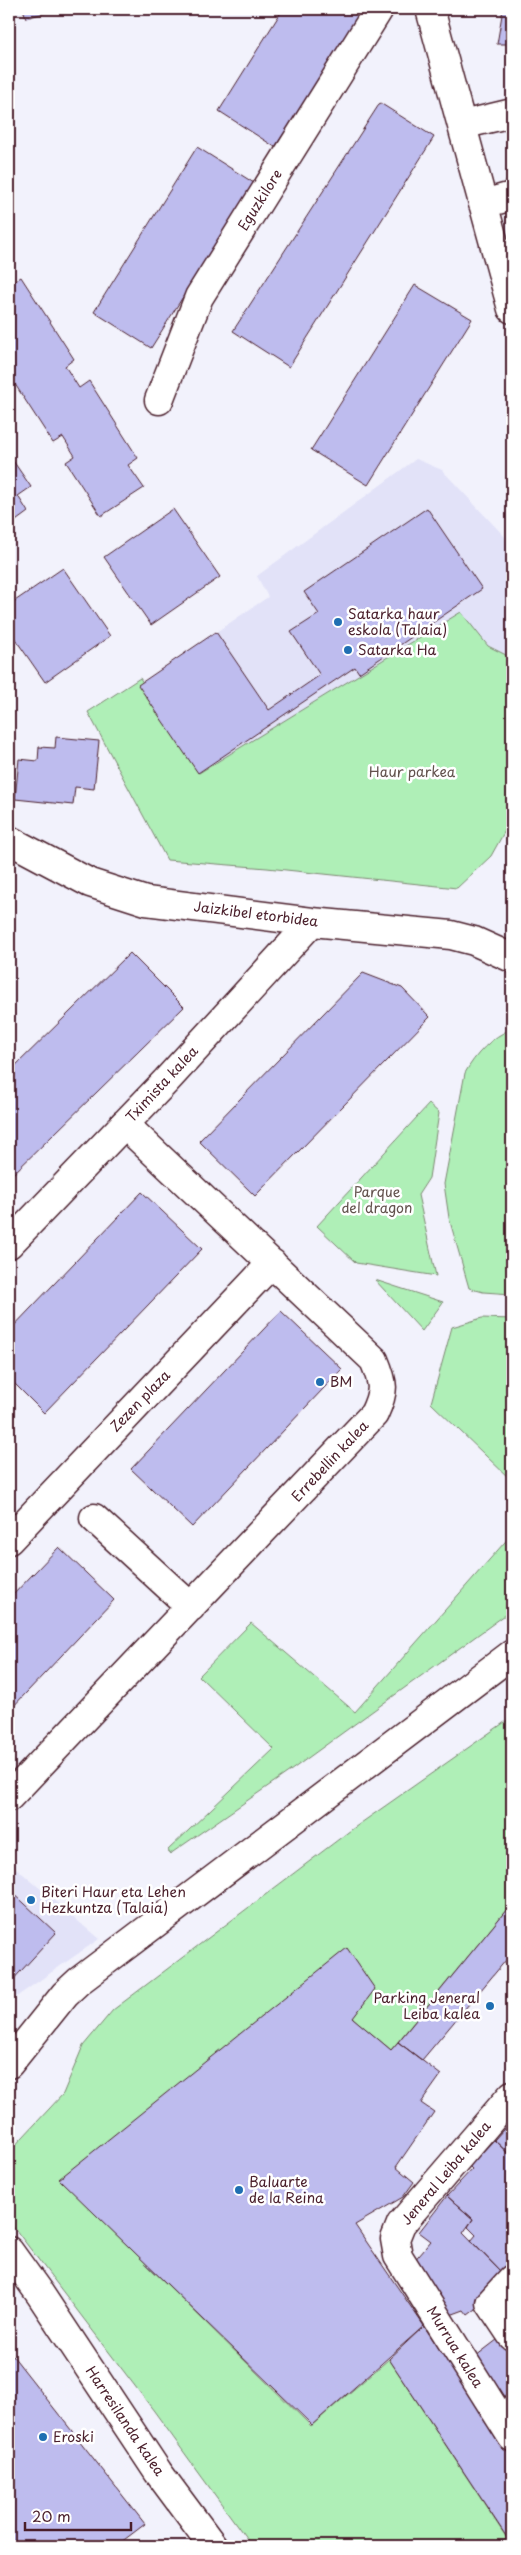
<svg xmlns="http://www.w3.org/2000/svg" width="521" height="2555" font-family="'Playpen Sans',sans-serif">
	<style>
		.built { fill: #e2e2f8 }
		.green { fill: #afefb7; stroke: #7c8771 }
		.building { fill: #bebcee; stroke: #4a1f2b }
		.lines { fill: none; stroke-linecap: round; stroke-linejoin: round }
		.minor-casing { stroke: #4a1f2b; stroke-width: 31 }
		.minor { stroke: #fff; stroke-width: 28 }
		.poi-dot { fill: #1f6fb2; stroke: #fff; stroke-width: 2 }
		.labels { text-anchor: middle; stroke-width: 5; stroke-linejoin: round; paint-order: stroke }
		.street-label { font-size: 14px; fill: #4a1f2b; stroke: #fff }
		.poi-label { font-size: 14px; fill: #4a1f2b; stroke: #fff; text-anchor: start }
		.park-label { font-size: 14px; fill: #63534e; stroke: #fff }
	</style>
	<rect width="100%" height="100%" fill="#f2f2fc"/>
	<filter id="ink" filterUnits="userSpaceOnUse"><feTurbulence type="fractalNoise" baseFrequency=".02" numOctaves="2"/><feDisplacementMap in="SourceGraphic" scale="10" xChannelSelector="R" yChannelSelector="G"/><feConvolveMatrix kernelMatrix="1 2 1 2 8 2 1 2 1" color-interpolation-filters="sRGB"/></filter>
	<g filter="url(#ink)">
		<path class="built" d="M 416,459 L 442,470 L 505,537 L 512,552 L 512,658 L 488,646 L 461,612 L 358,680 L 198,773 L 138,685 L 268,597 L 257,576 Z
			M 9,1862 L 99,1939 L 9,2002 Z"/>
		<path class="green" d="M 461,612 L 488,646 L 512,658 L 512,818 L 491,856 L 457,888 L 267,868 L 167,860 L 88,712 L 140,678 L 199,773 Z
			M 512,1029 L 512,1294 L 483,1292 L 469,1288 L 449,1218 L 444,1184 L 465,1073 C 475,1055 492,1036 512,1029 Z
			M 429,1104 L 439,1113 L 429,1178 L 418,1195 L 436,1276 L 356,1263 L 317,1226 Z
			M 375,1280 L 443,1302 L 422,1331 Z
			M 482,1318 L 512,1319 L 512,1481 L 431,1403 L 452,1327 Z
			M 512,1534 L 512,1610 L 290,1771 L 170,1854 L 168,1850 L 274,1749 L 199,1676 L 251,1623 L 355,1712 Z
			M 512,1717 L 512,1903 L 391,2050 L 353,2018 L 60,2179 L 311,2426 L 389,2359 L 512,2546 L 252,2546 L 154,2411 L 9,2221 L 9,2152 L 63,2094 L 83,2046 L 113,2010 L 351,1830 Z"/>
		<path class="building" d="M 23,9 L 59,9 L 26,18 Z
			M 283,9 L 367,9 L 275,147 L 219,111 Z
			M 503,9 L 512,9 L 512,44 L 497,44 Z
			M 380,103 L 434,137 L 289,367 L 233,331 Z
			M 197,147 L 254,183 L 151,348 L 94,312 Z
			M 21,277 L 74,359 L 65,366 L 79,388 L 89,381 L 138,458 L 128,465 L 144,488 L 101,516 L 66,462 L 75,456 L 63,437 L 53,443 L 9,375 L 9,361 L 11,359 L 9,355 L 9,285 Z
			M 415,285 L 472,319 L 368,485 L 311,450 Z
			M 9,455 L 31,487 L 18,496 L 28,512 L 9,526 Z
			M 427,508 L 482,589 L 359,673 L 355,667 L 198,773 L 138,685 L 216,632 L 269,710 L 320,675 L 291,632 L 319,614 L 304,592 Z
			M 173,509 L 220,577 L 151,625 L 104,557 Z
			M 63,568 L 110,636 L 45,682 L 9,630 L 9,605 Z
			M 56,737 L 99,741 L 94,789 L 75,787 L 73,805 L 15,799 L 19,759 L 38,761 L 39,747 L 55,748 Z
			M 130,953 L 184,1007 L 9,1178 L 9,1072 Z
			M 363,973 L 402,988 L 430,1017 L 255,1196 L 199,1141 Z
			M 142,1192 L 202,1249 L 44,1413 L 9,1378 L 9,1331 Z
			M 281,1311 L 342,1369 L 192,1527 L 131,1469 Z
			M 59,1547 L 114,1600 L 9,1711 L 9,1599 Z
			M 9,1889 L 56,1933 L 9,1984 Z
			M 512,1903 L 512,1953 L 422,2060 L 398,2042 Z
			M 347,1948 L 375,1989 L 353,2018 L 391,2050 L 398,2042 L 441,2075 L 421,2103 L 434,2112 L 396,2167 L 414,2182 L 403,2197 L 355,2225 L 424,2326 L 312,2425 L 59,2179 Z
			M 512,2120 L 512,2157 L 494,2140 Z
			M 494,2140 L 512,2157 L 512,2268 L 502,2273 L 471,2241 L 476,2235 L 468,2227 L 473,2219 L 447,2196 L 472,2169 L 469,2166 Z
			M 447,2196 L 473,2219 L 463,2233 L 502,2273 L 488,2300 L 468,2315 L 464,2310 L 445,2317 L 413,2262 L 431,2241 L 419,2232 Z
			M 424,2326 L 512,2459 L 512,2545 L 389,2359 Z
			M 506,2333 L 512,2342 L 512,2412 L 472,2359 Z
			M 9,2351 L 145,2524 L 116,2546 L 9,2546 Z"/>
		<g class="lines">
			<g class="minor-casing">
				<path id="minor" d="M 430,9 L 512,309
					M 462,125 L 512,113
					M 483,204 L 512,196
					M 159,400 L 199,297 L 379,9
					M 9,840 L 90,883 L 146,901 L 312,922 L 451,935 L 474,941 L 512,958
					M 9,1244 L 166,1081 L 312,922
					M 94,1518 L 191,1607
					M 9,1540 L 272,1263
					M 9,1797 L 374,1414 C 385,1390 384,1384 374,1360 L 124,1124
					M 9,2064 L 65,1994 L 79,1981 L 512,1654
					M 512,2095 L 401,2224 L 395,2239 L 398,2256 L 512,2437
					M 9,2251 L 40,2294 L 158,2472 L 213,2546
					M 512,2279 L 490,2303 L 512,2336"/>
			</g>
			<use href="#minor" class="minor"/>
		</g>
	</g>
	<g class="poi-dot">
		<circle cx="338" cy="622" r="5"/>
		<circle cx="348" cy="650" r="5"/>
		<circle cx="320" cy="1382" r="5"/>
		<circle cx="31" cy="1900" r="5"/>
		<circle cx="490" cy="2006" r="5"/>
		<circle cx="239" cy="2190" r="5"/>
		<circle cx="43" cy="2437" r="5"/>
	</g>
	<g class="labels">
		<g class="street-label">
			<text transform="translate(260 200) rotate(-58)" y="5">Eguzkilore</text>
			<text transform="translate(256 914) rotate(7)" y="5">Jaizkibel etorbidea</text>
			<text transform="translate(162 1084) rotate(-47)" y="5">Tximista kalea</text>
			<text transform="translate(140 1401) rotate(-46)" y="5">Zezen plaza</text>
			<text transform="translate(330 1461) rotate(-47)" y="5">Errebellin kalea</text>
			<text transform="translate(446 2173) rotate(-50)" y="5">Jeneral Leiba kalea</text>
			<text transform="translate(455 2347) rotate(58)" y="5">Murrua kalea</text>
			<text transform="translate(125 2421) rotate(56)" y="5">Harresilanda kalea</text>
		</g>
		<g class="poi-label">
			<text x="348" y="619">Satarka haur<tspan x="348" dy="16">eskola (Talaia)</tspan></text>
			<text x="358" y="655">Satarka Ha</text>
			<text x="330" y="1387">BM</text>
			<text x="41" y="1897">Biteri Haur eta Lehen<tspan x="41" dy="16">Hezkuntza (Talaia)</tspan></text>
			<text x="480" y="2003" text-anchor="end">Parking Jeneral<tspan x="480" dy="16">Leiba kalea</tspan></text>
			<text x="249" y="2187">Baluarte<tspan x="249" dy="16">de la Reina</tspan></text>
			<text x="53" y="2442">Eroski</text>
		</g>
		<g class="park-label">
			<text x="412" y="777">Haur parkea</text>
			<text x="377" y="1197">Parque<tspan x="377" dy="16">del dragon</tspan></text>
		</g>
	</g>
	<rect width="521" height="2555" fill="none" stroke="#fff" stroke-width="30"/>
	<rect x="15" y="15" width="491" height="2525" fill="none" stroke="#4a1f2b" stroke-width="2" filter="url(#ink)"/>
	<path d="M25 2522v8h106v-8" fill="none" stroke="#4a1f2b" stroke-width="2.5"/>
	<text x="32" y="2522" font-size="15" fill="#4a1f2b" stroke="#ffffff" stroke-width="4" paint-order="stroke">20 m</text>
</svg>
